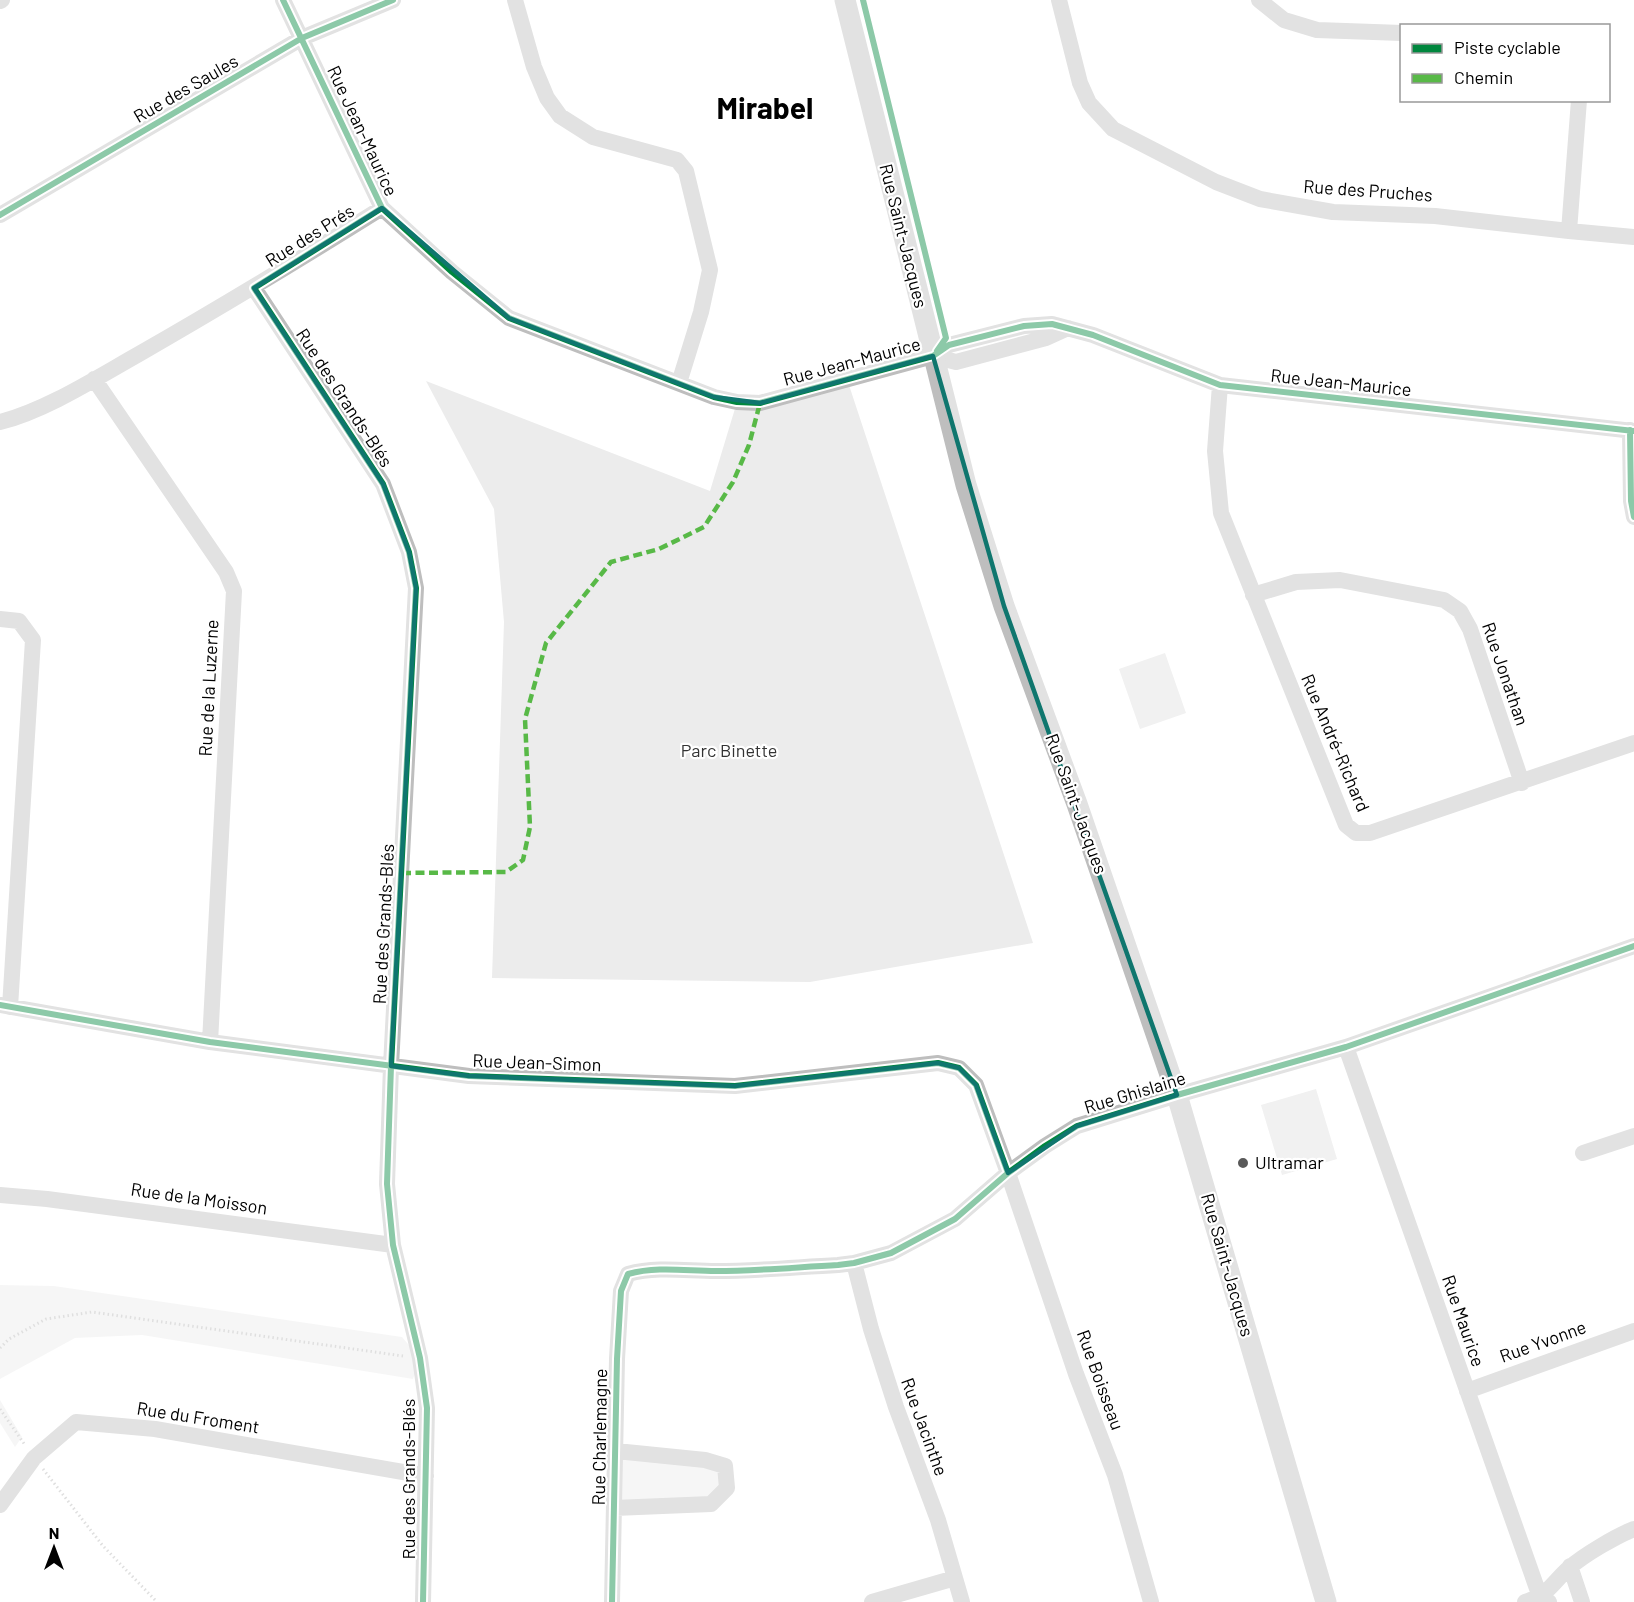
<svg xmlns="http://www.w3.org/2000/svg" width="1634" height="1602" font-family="Barlow,sans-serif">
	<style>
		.green { fill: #ececec }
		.building { fill: #dfdfdf }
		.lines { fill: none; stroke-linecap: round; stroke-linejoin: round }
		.path { stroke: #b9b9b9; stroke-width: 3; stroke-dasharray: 1.5 3; stroke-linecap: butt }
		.minor { stroke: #bebebe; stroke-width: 16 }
		.tertiary { stroke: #bebebe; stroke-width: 21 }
		.quiet { stroke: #58b947; stroke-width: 4.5; stroke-dasharray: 9 4.5; stroke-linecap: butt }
		.cycleway-casing { stroke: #fff; stroke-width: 10 }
		.cycleway { stroke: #00873e; stroke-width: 6 }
		.marked { fill: none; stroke: #0f766e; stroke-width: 4.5; stroke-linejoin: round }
		.poi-dot { fill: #595959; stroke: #fff; stroke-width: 2 }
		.labels { text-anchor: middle; stroke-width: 4.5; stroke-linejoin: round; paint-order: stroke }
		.street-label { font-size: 18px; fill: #000; stroke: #fff }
		.park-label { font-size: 18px; fill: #333; stroke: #fff }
		.poi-label { font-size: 18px; fill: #000; stroke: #fff; text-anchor: start }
		.town-label { font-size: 30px; font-weight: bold; fill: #000; stroke: #fff }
	</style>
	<rect width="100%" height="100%" fill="#fff"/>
	<path class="green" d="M 847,379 L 1033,943 L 810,982 L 492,978 L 504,622 L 494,509 L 426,381 L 710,491 L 737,402 Z
		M 0,1285 L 54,1286 L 402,1337 L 420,1358 L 413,1379 L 142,1335 L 75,1338 L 0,1379 Z
		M 0,1400 L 22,1437 L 15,1447 L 0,1423 Z
		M 616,1451 L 725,1466 L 727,1488 L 711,1504 L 614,1508 Z"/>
	<path class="building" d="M 1165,653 L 1186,713 L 1140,729 L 1119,669 Z
		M 1316,1089 L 1337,1159 L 1282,1175 L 1261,1105 Z"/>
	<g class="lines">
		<path class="path" d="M 0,1348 L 9,1339 L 46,1319 L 92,1312 L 403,1356
			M 0,1409 L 25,1445
			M 43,1469 L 103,1546 L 157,1602"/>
		<path class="minor" d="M 283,0 L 382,208 L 452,272 L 509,318 L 714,397 L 737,402 L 760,403 L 933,356 L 949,345 L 1024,326 L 1052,324 L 1093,335 L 1220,385 L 1634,431
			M 515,0 L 534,67 L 547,98 L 560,116 L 593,137 L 677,160 L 686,171 L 710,270 L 701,312 L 679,383
			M 1059,0 L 1080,83 L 1089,103 L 1113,129 L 1216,182 L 1260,199 L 1333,212 L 1435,216 L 1569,231 L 1634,237
			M 1259,0 L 1284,20 L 1317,30 L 1402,33
			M 0,1 L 2,0
			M 0,215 L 302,38 L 393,0
			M 1569,231 L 1579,100
			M 254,288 L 383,484 L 409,552 L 416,588 L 391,1066 L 387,1184 L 393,1245 L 420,1358 L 427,1408 L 423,1602
			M 933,356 L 956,362 L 1046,338 L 1068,328
			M 94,379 L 226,572 L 234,591 L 210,1042
			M 1220,385 L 1215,451 L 1221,513 L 1346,825 L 1356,833 L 1370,833 L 1634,743
			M 0,422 C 45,411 98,377 139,354 C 221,307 302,258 382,208
			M 1630,430 L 1631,501 L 1634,517
			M 1253,595 L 1296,582 L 1340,580 L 1444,600 L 1460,611 L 1470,629 L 1522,783
			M 0,619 L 19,621 L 33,640 L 10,1007
			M 0,1005 L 210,1042 L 469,1076 L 735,1086 L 938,1063 L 959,1068 L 976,1085 L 1008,1173 L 1076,1374 L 1115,1475 L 1151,1602
			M 1346,1047 L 1540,1597 L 1549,1602
			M 1583,1153 L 1634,1136
			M 0,1195 L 47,1199 L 393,1245
			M 854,1263 L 871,1329 L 896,1407 L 938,1520 L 962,1602
			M 1467,1391 L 1634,1331
			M 0,1505 L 34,1458 L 76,1422 L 155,1429 L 426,1476
			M 614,1508 L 711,1504 L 727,1488 L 725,1466 L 705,1460 L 616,1451
			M 1570,1566 L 1582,1602
			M 612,1602 L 617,1359 L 621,1291 L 628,1274 C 658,1266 686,1271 716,1271 C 757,1271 798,1267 838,1265 L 854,1263 L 891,1253 L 955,1219 L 1008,1173 L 1045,1146 L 1077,1126 L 1177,1095 L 1346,1047 L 1634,946
			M 872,1602 L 955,1578
			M 1525,1602 C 1549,1595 1552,1583 1569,1568 C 1584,1555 1616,1536 1634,1529"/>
		<path class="tertiary" d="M 845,0 L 966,485 L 1004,606 L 1077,804 L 1177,1095 L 1326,1602"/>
		<path class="quiet" d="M 402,873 L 506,872 L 523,860 L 530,827 L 525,719 L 546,643 L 611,562 L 659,549 L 704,527 L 733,482 L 749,445 L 760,403"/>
		<g class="cycleway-casing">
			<path id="cycleway" d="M 283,0 L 382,208 L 452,272 L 509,318 L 714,397 L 737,402 L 760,403 L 933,356 L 949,345 L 1024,326 L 1052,324 L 1093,335 L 1220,385 L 1634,431
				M 863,0 L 946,338 L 937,351
				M 382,208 L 254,288 L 383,484 L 409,552 L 416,588 L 391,1066 L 387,1184 L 393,1245 L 420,1358 L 427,1408 L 423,1602
				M 0,215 L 302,38 L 393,0
				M 1630,430 L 1631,501 L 1634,517
				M 0,1005 L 210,1042 L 469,1076 L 735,1086 L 938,1063 L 959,1068 L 976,1085 L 1008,1173
				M 612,1602 L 617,1359 L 621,1291 L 628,1274 C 658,1266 686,1271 716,1271 C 757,1271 798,1267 838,1265 L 854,1263 L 891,1253 L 955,1219 L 1008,1173 L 1045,1146 L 1077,1126 L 1177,1095 L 1346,1047 L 1634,946"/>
		</g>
		<use href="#cycleway" class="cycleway"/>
	</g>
	<path d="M0 0H1634V1602H0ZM 382,208 L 509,318 L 714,397 L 760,403 L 933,356 L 1004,606 L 1177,1095 L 1077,1126 L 1008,1173 L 976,1085 L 959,1068 L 938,1063 L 735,1086 L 469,1076 L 391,1066 L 416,588 L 409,552 L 383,484 L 254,288 Z" fill="#fff" fill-opacity=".55" fill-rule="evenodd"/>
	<path class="marked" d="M 382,208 L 509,318 L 714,397 L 760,403 L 933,356 L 1004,606 L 1177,1095 L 1077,1126 L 1008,1173 L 976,1085 L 959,1068 L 938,1063 L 735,1086 L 469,1076 L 391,1066 L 416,588 L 409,552 L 383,484 L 254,288 Z"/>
	<circle class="poi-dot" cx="1243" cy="1163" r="6"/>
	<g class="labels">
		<g class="street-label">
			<text transform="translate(186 89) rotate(-30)" y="6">Rue des Saules</text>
			<text transform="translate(362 131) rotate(65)" y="6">Rue Jean-Maurice</text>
			<text transform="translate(1368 191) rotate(4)" y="6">Rue des Pruches</text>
			<text transform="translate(310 236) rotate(-32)" y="6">Rue des Prés</text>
			<text transform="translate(903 236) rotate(76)" y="6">Rue Saint-Jacques</text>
			<text transform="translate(852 362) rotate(-15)" y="6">Rue Jean-Maurice</text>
			<text transform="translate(1341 383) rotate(6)" y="6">Rue Jean-Maurice</text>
			<text transform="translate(344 398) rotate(57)" y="6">Rue des Grands-Blés</text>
			<text transform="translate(1505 674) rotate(71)" y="6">Rue Jonathan</text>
			<text transform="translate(209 688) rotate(-87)" y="6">Rue de la Luzerne</text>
			<text transform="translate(1335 743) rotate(67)" y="6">Rue André-Richard</text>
			<text transform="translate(1076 804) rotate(70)" y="6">Rue Saint-Jacques</text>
			<text transform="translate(384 924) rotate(-87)" y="6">Rue des Grands-Blés</text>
			<text transform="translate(537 1063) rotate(2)" y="6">Rue Jean-Simon</text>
			<text transform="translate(1135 1093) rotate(-17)" y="6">Rue Ghislaine</text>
			<text transform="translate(199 1199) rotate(8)" y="6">Rue de la Moisson</text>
			<text transform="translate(1227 1265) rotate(74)" y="6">Rue Saint-Jacques</text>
			<text transform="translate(1463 1321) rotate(71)" y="6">Rue Maurice</text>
			<text transform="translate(1543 1342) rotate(-20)" y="6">Rue Yvonne</text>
			<text transform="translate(1100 1380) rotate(70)" y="6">Rue Boisseau</text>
			<text transform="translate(198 1418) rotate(9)" y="6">Rue du Froment</text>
			<text transform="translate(924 1427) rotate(70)" y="6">Rue Jacinthe</text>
			<text transform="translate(600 1437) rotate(-89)" y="6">Rue Charlemagne</text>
			<text transform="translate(409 1479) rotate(-90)" y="6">Rue des Grands-Blés</text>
		</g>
		<g class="park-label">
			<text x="729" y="757">Parc Binette</text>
		</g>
		<g class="poi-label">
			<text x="1255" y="1169">Ultramar</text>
		</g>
		<g class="town-label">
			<text x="765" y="119">Mirabel</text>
		</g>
	</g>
	<rect x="1400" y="24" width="210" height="78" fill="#ffffff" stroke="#999999" stroke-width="1.5"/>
	<rect x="1412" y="44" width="30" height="9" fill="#00873e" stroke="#999999" stroke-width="1.5"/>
	<text x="1454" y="54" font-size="18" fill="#000000">Piste cyclable</text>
	<rect x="1412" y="74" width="30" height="9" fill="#58b947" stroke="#999999" stroke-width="1.5"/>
	<text x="1454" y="84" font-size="18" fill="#000000">Chemin</text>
	<g transform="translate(54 1548)" stroke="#ffffff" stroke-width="4.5" paint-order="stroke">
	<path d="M0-4.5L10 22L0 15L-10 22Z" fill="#000000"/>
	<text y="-9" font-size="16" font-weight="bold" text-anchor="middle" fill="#000000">N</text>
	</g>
</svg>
